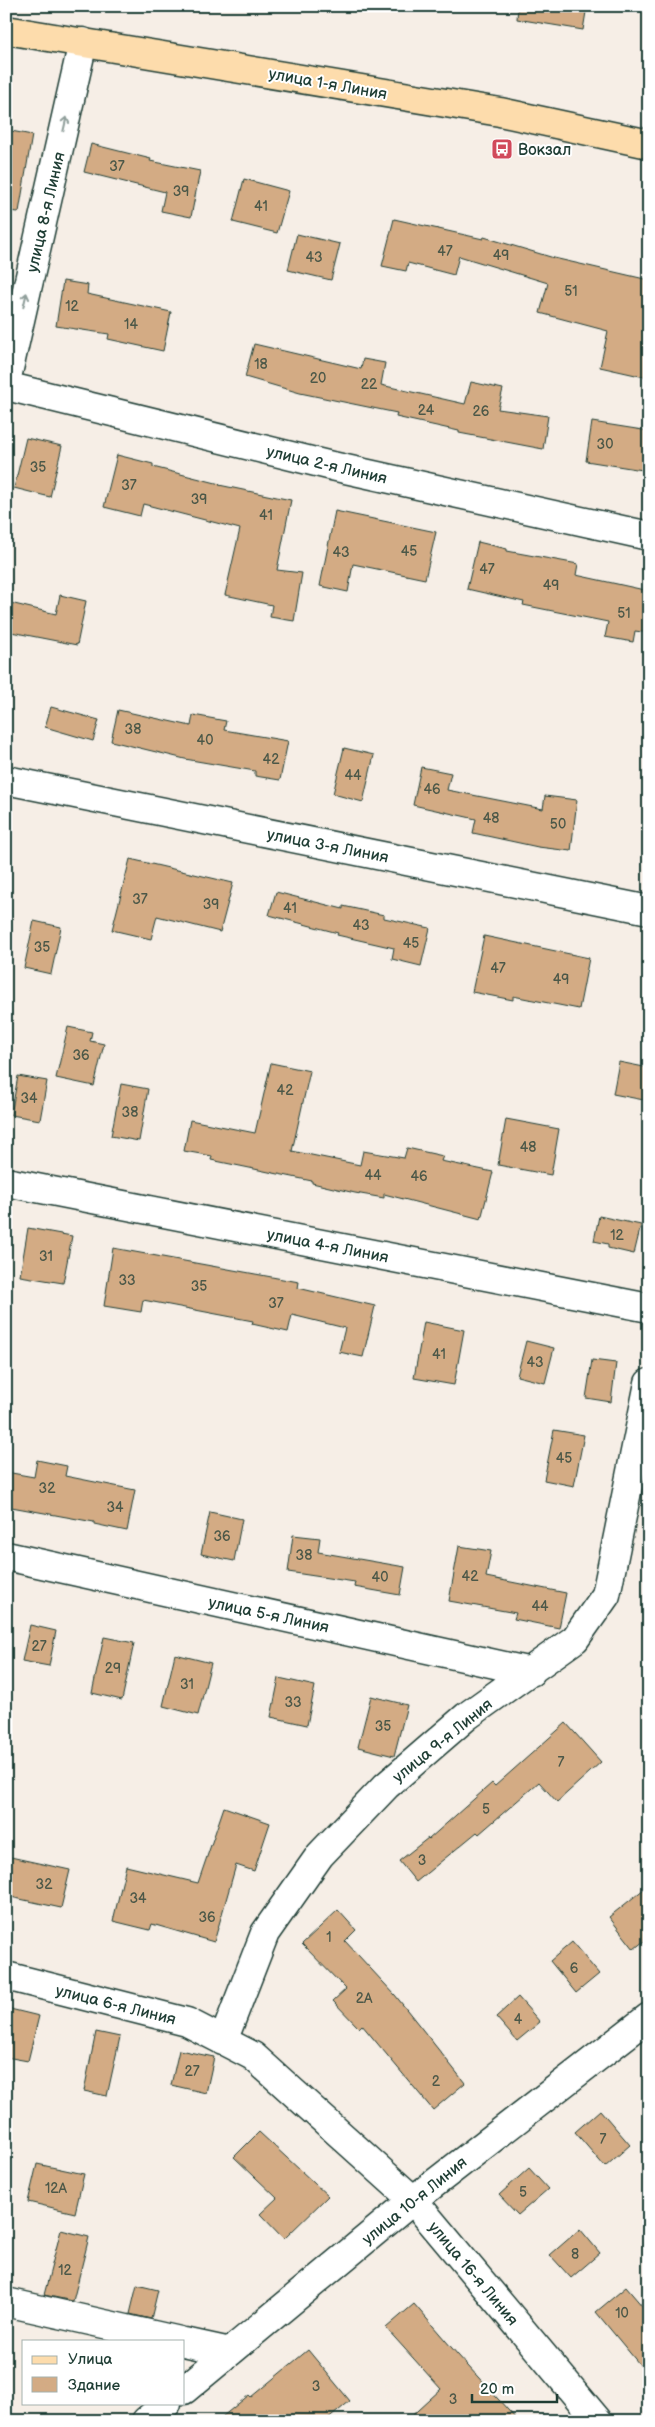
<svg xmlns="http://www.w3.org/2000/svg" width="655" height="2427" font-family="'Balsamiq Sans',sans-serif">
	<style>
		.building { fill: #d3ab84; stroke: #1f3d34 }
		.lines { fill: none; stroke-linecap: round; stroke-linejoin: round }
		.minor-casing { stroke: #1f3d34; stroke-width: 31 }
		.major-casing { stroke: #1f3d34; stroke-width: 31 }
		.minor { stroke: #fff; stroke-width: 28 }
		.major { stroke: #fddcac; stroke-width: 28 }
		.oneway { stroke: #8f9e9a }
		.labels { text-anchor: middle; stroke-width: 4; stroke-linejoin: round; paint-order: stroke }
		.number-label { font-size: 14px; fill: #4c5848 }
		.street-label { font-size: 16px; fill: #1f3d34; stroke: #fff }
		.poi-label { font-size: 16px; fill: #1f3d34; stroke: #fff; text-anchor: start }
	</style>
	<rect width="100%" height="100%" fill="#f6eee6"/>
	<filter id="ink" filterUnits="userSpaceOnUse"><feTurbulence type="fractalNoise" baseFrequency=".02" numOctaves="2"/><feDisplacementMap in="SourceGraphic" scale="10" xChannelSelector="R" yChannelSelector="G"/><feConvolveMatrix kernelMatrix="1 2 1 2 8 2 1 2 1" color-interpolation-filters="sRGB"/></filter>
	<g filter="url(#ink)">
		<path class="building" d="M 518,6 L 587,6 L 583,30 L 517,19 Z
			M 6,130 L 32,135 L 19,212 L 6,211 Z
			M 91,144 L 151,159 L 150,161 L 200,171 L 191,217 L 161,211 L 165,192 L 84,172 Z
			M 244,179 L 289,191 L 277,233 L 233,222 Z
			M 394,219 L 483,239 L 484,237 L 554,258 L 649,280 L 649,378 L 600,367 L 608,331 L 540,313 L 548,283 L 459,256 L 454,275 L 408,263 L 406,271 L 382,266 Z
			M 297,234 L 340,244 L 331,280 L 288,270 Z
			M 63,281 L 88,285 L 87,294 L 171,312 L 163,351 L 108,339 L 109,334 L 56,326 Z
			M 254,344 L 361,369 L 363,359 L 385,363 L 381,385 L 465,404 L 471,382 L 503,389 L 498,409 L 548,416 L 543,449 L 459,433 L 459,431 L 396,417 L 397,413 L 300,393 L 245,377 Z
			M 592,422 L 649,431 L 649,471 L 586,461 Z
			M 26,438 L 62,446 L 50,497 L 14,488 Z
			M 117,455 L 153,464 L 153,467 L 220,484 L 219,485 L 291,500 L 277,570 L 302,573 L 294,621 L 270,617 L 272,605 L 225,595 L 240,529 L 143,504 L 140,516 L 104,507 Z
			M 335,511 L 436,532 L 425,579 L 353,564 L 348,592 L 320,586 Z
			M 478,542 L 507,549 L 507,551 L 578,564 L 576,575 L 649,591 L 649,633 L 635,631 L 633,642 L 605,637 L 608,622 L 523,605 L 524,602 L 467,589 Z
			M 60,595 L 86,601 L 77,645 L 6,631 L 6,602 L 56,614 Z
			M 51,707 L 99,720 L 93,741 L 45,727 Z
			M 118,710 L 191,726 L 193,715 L 226,721 L 224,730 L 288,741 L 280,780 L 255,776 L 255,771 L 185,759 L 111,741 Z
			M 344,748 L 374,755 L 363,802 L 333,794 Z
			M 421,767 L 451,773 L 447,790 L 543,809 L 545,796 L 577,800 L 571,851 L 538,847 L 473,833 L 476,819 L 413,805 Z
			M 130,859 L 233,883 L 220,932 L 157,916 L 151,939 L 112,930 Z
			M 276,892 L 343,909 L 343,906 L 384,915 L 384,918 L 430,928 L 421,966 L 392,959 L 394,948 L 337,935 L 338,933 L 269,915 Z
			M 34,921 L 61,927 L 51,974 L 24,968 Z
			M 484,936 L 589,958 L 579,1009 L 513,996 L 513,1000 L 472,992 Z
			M 68,1027 L 92,1032 L 90,1041 L 104,1044 L 94,1086 L 56,1078 Z
			M 619,1062 L 649,1068 L 649,1101 L 613,1094 Z
			M 271,1063 L 310,1071 L 292,1151 L 360,1165 L 363,1151 L 404,1158 L 407,1148 L 443,1156 L 441,1161 L 493,1172 L 481,1219 L 384,1194 L 384,1198 L 355,1193 L 312,1183 L 312,1181 L 211,1160 L 212,1156 L 184,1151 L 190,1120 L 255,1133 Z
			M 18,1076 L 47,1081 L 40,1120 L 11,1115 Z
			M 121,1084 L 148,1089 L 139,1141 L 111,1136 Z
			M 506,1119 L 559,1129 L 551,1175 L 498,1165 Z
			M 599,1216 L 641,1225 L 634,1254 L 608,1248 L 608,1244 L 594,1241 Z
			M 28,1228 L 72,1236 L 63,1283 L 20,1276 Z
			M 113,1248 L 299,1282 L 298,1288 L 375,1306 L 363,1357 L 339,1352 L 345,1328 L 292,1315 L 288,1332 L 252,1324 L 253,1321 L 143,1300 L 141,1312 L 104,1306 Z
			M 424,1322 L 464,1330 L 454,1385 L 414,1378 Z
			M 526,1341 L 554,1348 L 545,1383 L 517,1376 Z
			M 592,1360 L 616,1363 L 611,1402 L 586,1398 Z
			M 554,1430 L 584,1435 L 574,1486 L 544,1480 Z
			M 37,1460 L 67,1466 L 65,1476 L 135,1490 L 127,1531 L 94,1524 L 94,1522 L 6,1506 L 6,1472 L 34,1477 Z
			M 210,1512 L 242,1519 L 234,1561 L 201,1554 Z
			M 293,1535 L 320,1538 L 318,1552 L 405,1567 L 400,1595 L 354,1587 L 355,1582 L 288,1572 Z
			M 459,1546 L 491,1551 L 486,1577 L 566,1593 L 559,1628 L 514,1619 L 516,1613 L 449,1601 Z
			M 30,1625 L 56,1631 L 49,1666 L 22,1661 Z
			M 104,1637 L 134,1643 L 122,1700 L 92,1693 Z
			M 175,1654 L 211,1663 L 198,1715 L 163,1706 Z
			M 279,1678 L 315,1686 L 307,1725 L 271,1717 Z
			M 371,1696 L 407,1705 L 394,1756 L 358,1747 Z
			M 566,1723 L 601,1762 L 557,1802 L 539,1782 L 479,1834 L 477,1832 L 416,1882 L 399,1861 L 428,1838 L 429,1839 L 492,1783 L 495,1786 Z
			M 224,1807 L 270,1823 L 254,1871 L 236,1865 L 214,1942 L 152,1924 L 150,1930 L 113,1921 L 126,1866 L 198,1883 Z
			M 6,1856 L 70,1870 L 61,1908 L 6,1896 Z
			M 649,1885 L 649,1937 L 634,1949 L 609,1917 Z
			M 338,1910 L 356,1930 L 345,1941 L 395,1995 L 465,2083 L 433,2110 L 362,2025 L 359,2028 L 333,2001 L 346,1989 L 302,1944 Z
			M 572,1942 L 599,1974 L 576,1993 L 550,1961 Z
			M 518,1997 L 540,2022 L 517,2041 L 496,2017 Z
			M 6,2008 L 39,2016 L 28,2061 L 6,2057 Z
			M 96,2032 L 120,2037 L 107,2096 L 84,2091 Z
			M 179,2050 L 214,2057 L 206,2093 L 171,2085 Z
			M 600,2110 L 630,2145 L 605,2167 L 575,2132 Z
			M 259,2132 L 328,2196 L 284,2239 L 260,2214 L 277,2198 L 234,2157 Z
			M 37,2164 L 84,2174 L 75,2213 L 28,2202 Z
			M 529,2168 L 548,2189 L 518,2215 L 499,2195 Z
			M 580,2229 L 600,2253 L 571,2278 L 550,2255 Z
			M 61,2230 L 89,2237 L 73,2301 L 44,2295 Z
			M 137,2285 L 158,2290 L 151,2319 L 130,2314 Z
			M 626,2287 L 649,2314 L 649,2376 L 596,2312 Z
			M 414,2304 L 458,2355 L 518,2421 L 406,2421 L 441,2389 L 386,2328 Z
			M 308,2350 L 350,2401 L 326,2421 L 217,2421 L 249,2395 L 251,2397 Z"/>
		<g class="lines">
			<g class="minor-casing">
				<path id="minor" d="M 6,382 L 83,42
					M 6,386 L 332,466 L 649,536
					M 6,780 L 649,910
					M 6,1182 L 649,1308
					M 6,1556 L 531,1672
					M 6,1976 L 187,2022 L 253,2056 L 413,2200 L 598,2421
					M 223,2041 L 265,1933 L 320,1855 L 386,1786 L 467,1716 L 575,1639 L 606,1595 L 649,1383
					M 6,2302 L 180,2341
					M 184,2342 L 230,2352
					M 184,2390 L 413,2200 L 649,2017
					M 146,2421 L 167,2403"/>
			</g>
			<g class="major-casing">
				<path id="major" d="M 6,30 L 500,112 L 649,144"/>
			</g>
			<use href="#minor" class="minor"/>
			<use href="#major" class="major"/>
		</g>
		<defs><path id="oneway-shaft" d="M-6 0H5M1.5-3L5.5 0L1.5 3" fill="none" stroke-width="1.6" stroke-linecap="round" stroke-linejoin="round" transform="scale(1.25)"/></defs>
		<g class="oneway">
			<use href="#oneway-shaft" transform="translate(65 124) rotate(-77)"/>
			<use href="#oneway-shaft" transform="translate(25 300) rotate(-77)"/>
		</g>
	</g>
	<defs>
		<g id="bus-square" transform="scale(1.125)"><rect x="-9" y="-9" width="18" height="18" rx="4" fill="#d1495b" stroke="#fff"/><path d="M-5-6H5V4H4V6H2V4H-2V6H-4V4H-5ZM-3.5-4V0h7V-4ZM-3.5 1.2v1.5H-2V1.2ZM2 1.2v1.5H3.5V1.2Z" fill="#fff"/></g>
	</defs>
	<g fill-rule="evenodd">
		<use href="#bus-square" x="502" y="149"/>
	</g>
	<g class="labels">
		<g class="number-label">
			<text x="117" y="171">37</text>
			<text x="181" y="196">39</text>
			<text x="261" y="211">41</text>
			<text x="445" y="256">47</text>
			<text x="501" y="260">49</text>
			<text x="314" y="262">43</text>
			<text x="571" y="296">51</text>
			<text x="72" y="311">12</text>
			<text x="131" y="329">14</text>
			<text x="261" y="369">18</text>
			<text x="318" y="383">20</text>
			<text x="369" y="389">22</text>
			<text x="426" y="415">24</text>
			<text x="481" y="416">26</text>
			<text x="605" y="449">30</text>
			<text x="38" y="472">35</text>
			<text x="129" y="490">37</text>
			<text x="199" y="504">39</text>
			<text x="266" y="520">41</text>
			<text x="409" y="556">45</text>
			<text x="341" y="557">43</text>
			<text x="487" y="574">47</text>
			<text x="551" y="590">49</text>
			<text x="624" y="618">51</text>
			<text x="133" y="734">38</text>
			<text x="205" y="745">40</text>
			<text x="271" y="764">42</text>
			<text x="353" y="780">44</text>
			<text x="432" y="794">46</text>
			<text x="491" y="823">48</text>
			<text x="558" y="829">50</text>
			<text x="140" y="904">37</text>
			<text x="211" y="909">39</text>
			<text x="290" y="913">41</text>
			<text x="361" y="930">43</text>
			<text x="411" y="948">45</text>
			<text x="42" y="952">35</text>
			<text x="498" y="973">47</text>
			<text x="561" y="984">49</text>
			<text x="81" y="1060">36</text>
			<text x="285" y="1095">42</text>
			<text x="29" y="1103">34</text>
			<text x="130" y="1117">38</text>
			<text x="528" y="1152">48</text>
			<text x="373" y="1180">44</text>
			<text x="419" y="1181">46</text>
			<text x="617" y="1240">12</text>
			<text x="46" y="1261">31</text>
			<text x="127" y="1285">33</text>
			<text x="199" y="1291">35</text>
			<text x="276" y="1308">37</text>
			<text x="439" y="1359">41</text>
			<text x="535" y="1367">43</text>
			<text x="564" y="1463">45</text>
			<text x="47" y="1493">32</text>
			<text x="115" y="1512">34</text>
			<text x="222" y="1541">36</text>
			<text x="304" y="1560">38</text>
			<text x="470" y="1581">42</text>
			<text x="380" y="1582">40</text>
			<text x="540" y="1611">44</text>
			<text x="39" y="1651">27</text>
			<text x="113" y="1673">29</text>
			<text x="187" y="1689">31</text>
			<text x="293" y="1707">33</text>
			<text x="383" y="1731">35</text>
			<text x="561" y="1767">7</text>
			<text x="486" y="1814">5</text>
			<text x="422" y="1865">3</text>
			<text x="44" y="1889">32</text>
			<text x="138" y="1903">34</text>
			<text x="207" y="1922">36</text>
			<text x="329" y="1942">1</text>
			<text x="574" y="1973">6</text>
			<text x="364" y="2003">2А</text>
			<text x="518" y="2024">4</text>
			<text x="192" y="2076">27</text>
			<text x="436" y="2086">2</text>
			<text x="603" y="2144">7</text>
			<text x="56" y="2193">12А</text>
			<text x="523" y="2197">5</text>
			<text x="575" y="2259">8</text>
			<text x="65" y="2275">12</text>
			<text x="622" y="2318">10</text>
			<text x="316" y="2391">3</text>
			<text x="453" y="2404">3</text>
		</g>
		<g class="street-label">
			<text transform="translate(328 83) rotate(10)" y="6">улица 1-я Линия</text>
			<text transform="translate(45 212) rotate(-77)" y="6">улица 8-я Линия</text>
			<text transform="translate(327 464) rotate(13)" y="6">улица 2-я Линия</text>
			<text transform="translate(328 845) rotate(11)" y="6">улица 3-я Линия</text>
			<text transform="translate(328 1245) rotate(11)" y="6">улица 4-я Линия</text>
			<text transform="translate(269 1614) rotate(12)" y="6">улица 5-я Линия</text>
			<text transform="translate(442 1740) rotate(-39)" y="6">улица 9-я Линия</text>
			<text transform="translate(116 2004) rotate(14)" y="6">улица 6-я Линия</text>
			<text transform="translate(414 2200) rotate(-39)" y="6">улица 10-я Линия</text>
			<text transform="translate(474 2273) rotate(50)" y="6">улица 16-я Линия</text>
		</g>
		<g class="poi-label">
			<text x="518" y="155">Вокзал</text>
		</g>
	</g>
	<rect width="655" height="2427" fill="none" stroke="#fff" stroke-width="25"/>
	<rect x="12" y="12" width="630" height="2402" fill="none" stroke="#1f3d34" stroke-width="2" filter="url(#ink)"/>
	<rect x="22" y="2340" width="162" height="65" fill="#ffffff" stroke="#a5b1ae"/>
	<rect x="32" y="2356" width="25" height="8" fill="#fddcac" stroke="#a5b1ae"/>
	<text x="68" y="2364" font-size="15" fill="#1f3d34">Улица</text>
	<rect x="32" y="2377" width="25" height="15" fill="#d3ab84" stroke="#a5b1ae"/>
	<text x="68" y="2390" font-size="15" fill="#1f3d34">Здание</text>
	<path d="M472 2394v8h85v-8" fill="none" stroke="#1f3d34" stroke-width="2.5"/>
	<text x="480" y="2394" font-size="15" fill="#1f3d34" stroke="#ffffff" stroke-width="4" paint-order="stroke">20 m</text>
</svg>
